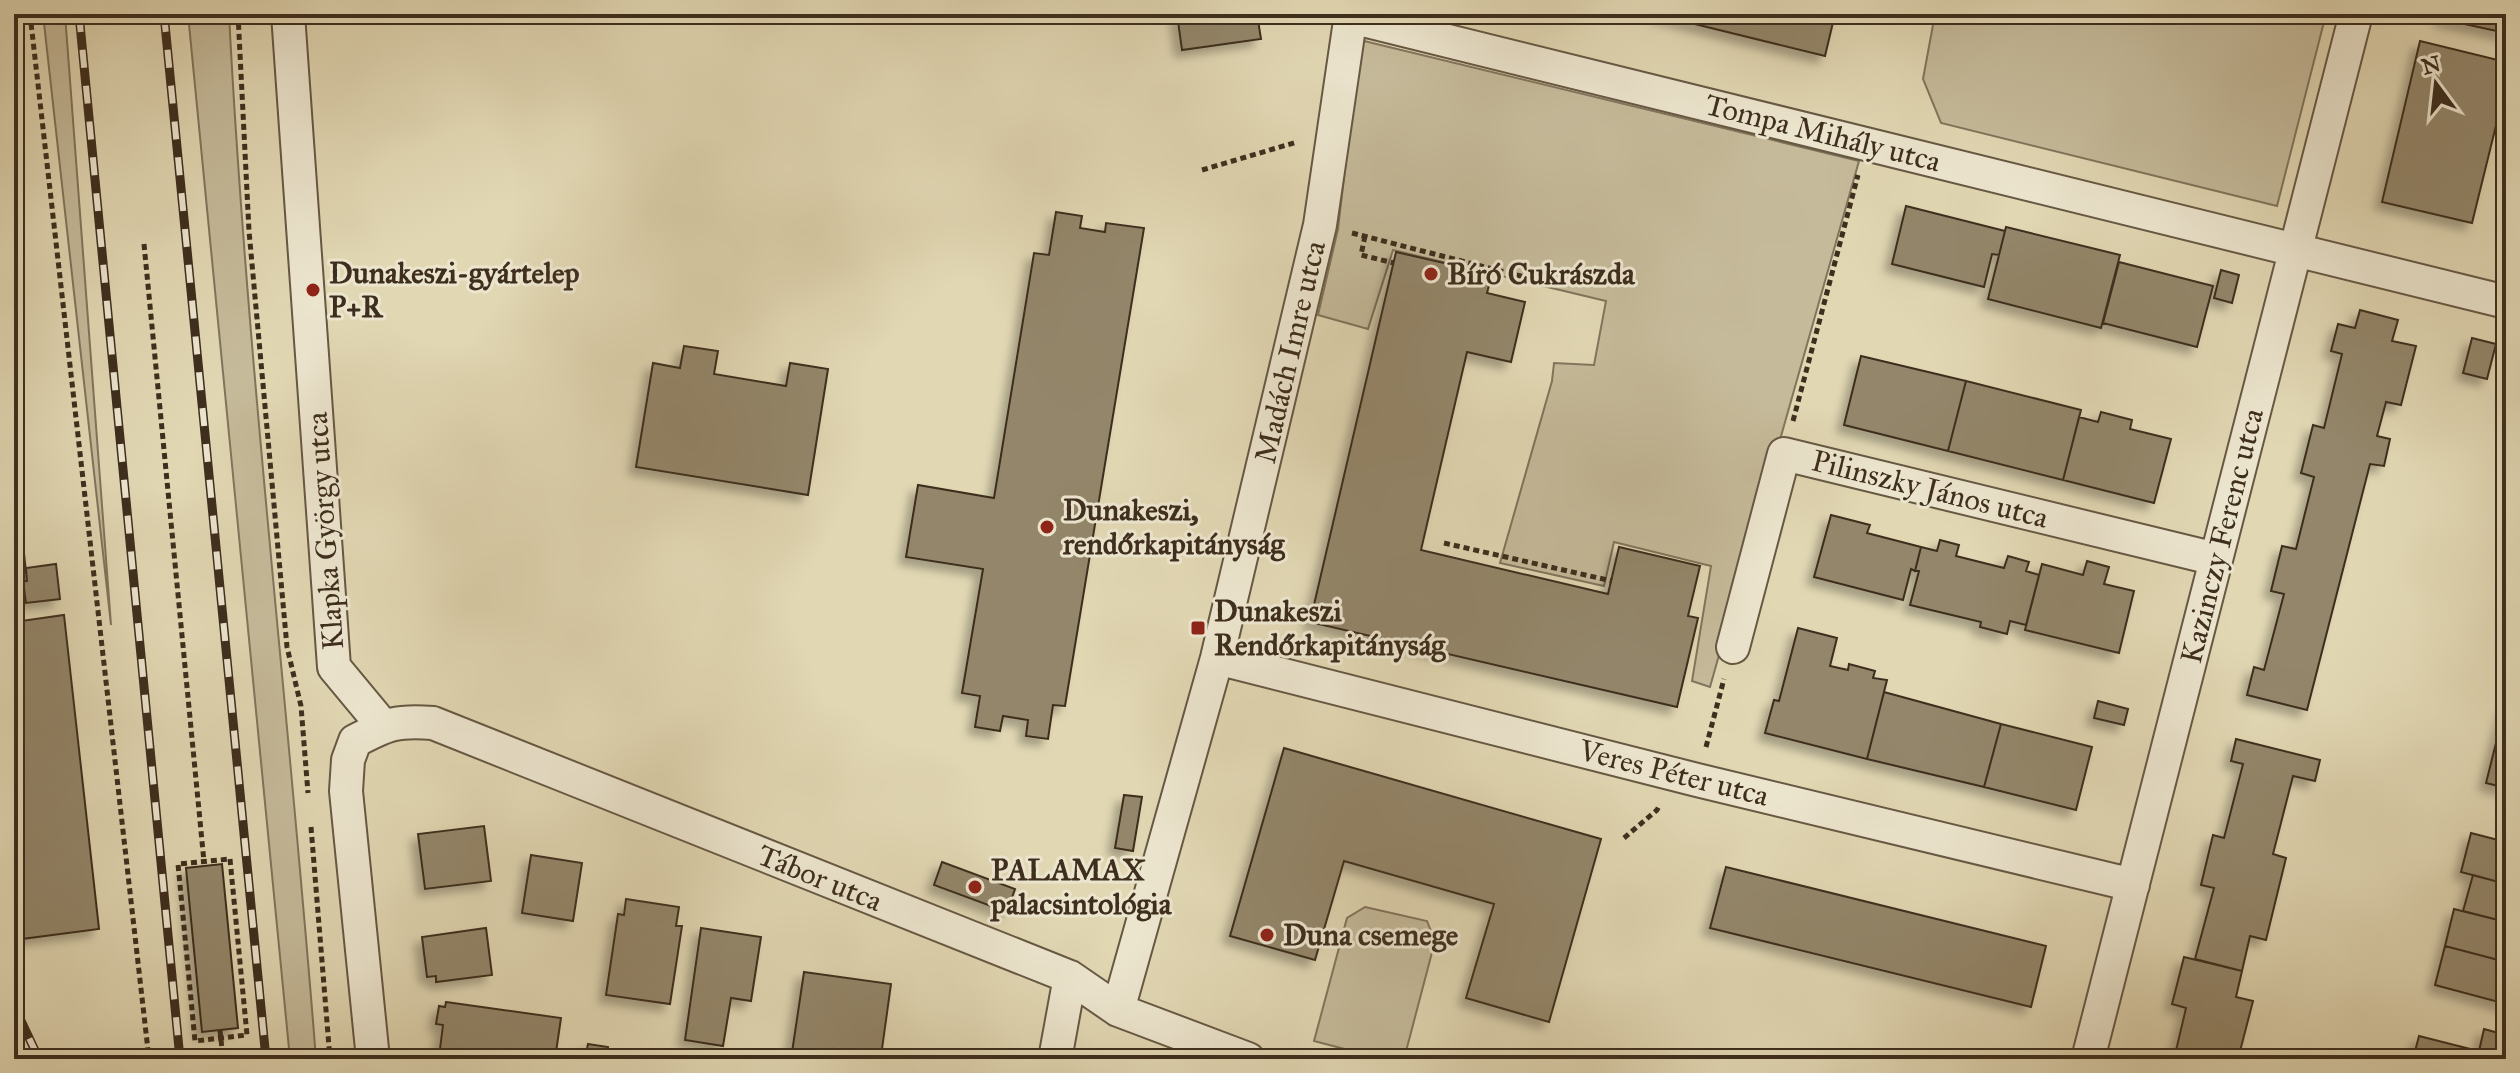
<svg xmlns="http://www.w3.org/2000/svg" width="2520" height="1073" font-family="'IM FELL Great Primer',serif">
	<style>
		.green { fill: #c5ba9a; stroke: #82745c; stroke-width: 2 }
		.building { fill: #93866b; stroke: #3e2e1e; stroke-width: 2; filter: url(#shadow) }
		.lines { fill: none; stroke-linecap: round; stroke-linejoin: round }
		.street-casing { stroke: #675843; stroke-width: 36 }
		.path { stroke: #3e2e1e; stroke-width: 5; stroke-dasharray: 6 4; stroke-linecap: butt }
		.street { stroke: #ece5ce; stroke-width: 32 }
		.rail-casing { stroke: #3e2e1e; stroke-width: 9 }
		.rail { stroke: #ece5ce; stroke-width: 6; stroke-dasharray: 18; stroke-linecap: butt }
		.poi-dot { fill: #8f2418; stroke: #ece5ce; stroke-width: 3 }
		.labels { text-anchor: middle; stroke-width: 6; stroke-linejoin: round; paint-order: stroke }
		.street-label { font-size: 30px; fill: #3e2e1e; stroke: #ece5ce }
		.poi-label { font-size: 30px; font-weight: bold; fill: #3e2e1e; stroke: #ece5ce; text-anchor: start }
	</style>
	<defs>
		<filter id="shadow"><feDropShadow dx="-7" dy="7" stdDeviation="4" flood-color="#0004"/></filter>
	</defs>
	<rect width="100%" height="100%" fill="#e1d7b3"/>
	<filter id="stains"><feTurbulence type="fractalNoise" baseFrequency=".0025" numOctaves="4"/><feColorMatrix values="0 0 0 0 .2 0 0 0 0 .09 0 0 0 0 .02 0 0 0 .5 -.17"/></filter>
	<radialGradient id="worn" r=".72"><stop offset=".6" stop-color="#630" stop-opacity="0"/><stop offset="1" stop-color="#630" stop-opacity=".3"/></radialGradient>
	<path class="green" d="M 43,14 L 65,14 L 111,625 Z
		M 188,14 L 229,14 C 247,363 289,711 316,1059 L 290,1059 Z
		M 1935,14 L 2326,14 L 2277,206 L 1941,123 L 1923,79 Z
		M 1360,40 L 1859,161 L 1710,687 L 1692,681 L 1711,566 L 1614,542 L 1604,586 L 1500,563 L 1552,381 L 1554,363 L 1594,365 L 1606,301 L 1393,250 L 1368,329 L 1318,315 L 1338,229 Z
		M 1365,907 L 1427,921 L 1435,941 L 1404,1059 L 1383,1059 L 1314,1041 L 1347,918 Z"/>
	<path class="building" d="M 1177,14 L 1257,14 L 1261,39 L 1182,50 Z
		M 1654,14 L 1835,14 L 1825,56 Z
		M 2442,14 L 2506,14 L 2506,33 L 2441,19 Z
		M 2420,41 L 2506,62 L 2506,85 L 2472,223 L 2382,202 Z
		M 1906,206 L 2005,231 L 1999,255 L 1992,254 L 1984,287 L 1892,264 Z
		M 1056,212 L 1082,216 L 1080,228 L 1105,232 L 1106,223 L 1144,228 L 1065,706 L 1053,705 L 1048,739 L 1026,736 L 1028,720 L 1003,716 L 1000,731 L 975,727 L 980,696 L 962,693 L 983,569 L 906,557 L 918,485 L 994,498 L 1034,253 L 1049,255 Z
		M 2006,227 L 2120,255 L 2101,328 L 1988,299 Z
		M 1396,252 L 1492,274 L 1487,293 L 1525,302 L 1511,362 L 1467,352 L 1421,550 L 1608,594 L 1619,547 L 1700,566 L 1688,616 L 1698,618 L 1677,707 L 1310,622 Z
		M 2119,262 L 2213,286 L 2197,347 L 2103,323 Z
		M 2221,270 L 2239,275 L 2232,303 L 2214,298 Z
		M 2360,310 L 2398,320 L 2392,341 L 2416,346 L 2401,405 L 2386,402 L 2377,436 L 2390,439 L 2384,466 L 2370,464 L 2307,710 L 2247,695 L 2254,667 L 2264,670 L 2284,594 L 2271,591 L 2282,546 L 2296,549 L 2314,477 L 2301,473 L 2313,425 L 2324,428 L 2342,354 L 2331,351 L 2338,324 L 2355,328 Z
		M 2472,338 L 2496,344 L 2487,379 L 2463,373 Z
		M 684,346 L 718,351 L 714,374 L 786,386 L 790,363 L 828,369 L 808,495 L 636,467 L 653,363 L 680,368 Z
		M 1861,356 L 1966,381 L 1948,451 L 1844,425 Z
		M 1966,381 L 2081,410 L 2063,480 L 1948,451 Z
		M 2101,412 L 2132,420 L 2130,429 L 2171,439 L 2154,503 L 2063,480 L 2079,417 L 2098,422 Z
		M 14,462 L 27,581 L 14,582 Z
		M 1831,515 L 1870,525 L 1867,533 L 1921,547 L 1915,571 L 1911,569 L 1903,600 L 1814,577 Z
		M 1940,540 L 1959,545 L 1956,556 L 2004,568 L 2008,556 L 2029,562 L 2026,571 L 2039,575 L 2026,625 L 2010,621 L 2007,634 L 1980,627 L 1981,622 L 1910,605 L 1919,571 L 1915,571 L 1921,547 L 1937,551 Z
		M 2087,561 L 2109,567 L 2104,584 L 2134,591 L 2119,653 L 2025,630 L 2042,564 L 2083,575 Z
		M 56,564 L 60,599 L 26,603 L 23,581 L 27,581 L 26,568 Z
		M 64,615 L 99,929 L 14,940 L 14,622 Z
		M 1798,628 L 1837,638 L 1830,666 L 1848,670 L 1849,664 L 1875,671 L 1873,678 L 1887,680 L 1867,759 L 1765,733 L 1774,700 L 1779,701 Z
		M 1884,692 L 2001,724 L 1984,787 L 1867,759 Z
		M 2098,701 L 2128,709 L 2124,725 L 2094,718 Z
		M 2506,704 L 2506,745 L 2496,743 Z
		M 2001,724 L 2092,747 L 2076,810 L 1984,787 Z
		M 2236,739 L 2320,760 L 2315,781 L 2293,776 L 2273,854 L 2286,858 L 2266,940 L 2250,936 L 2242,971 L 2195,959 L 2214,888 L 2201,885 L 2213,835 L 2224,838 L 2243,764 L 2231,761 Z
		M 2496,743 L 2506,745 L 2506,788 L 2486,783 Z
		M 1284,748 L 1601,839 L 1549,1022 L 1466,998 L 1494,904 L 1344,861 L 1315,960 L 1230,936 Z
		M 1124,795 L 1142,797 L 1133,851 L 1115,848 Z
		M 484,826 L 491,881 L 425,889 L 418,834 Z
		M 2471,833 L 2506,842 L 2506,884 L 2461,872 Z
		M 531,855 L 582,863 L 573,921 L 522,913 Z
		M 942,862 L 1015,889 L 1007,912 L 934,885 Z
		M 222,864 L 238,1028 L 202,1032 L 186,868 Z
		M 1726,867 L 2046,946 L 2031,1007 L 1710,928 Z
		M 2473,875 L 2506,884 L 2506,922 L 2463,911 Z
		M 626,899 L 679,907 L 676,926 L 682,926 L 670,1004 L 606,995 L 618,914 L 624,915 Z
		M 2454,909 L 2506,922 L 2506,962 L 2445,946 Z
		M 486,928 L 492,975 L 436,982 L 436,976 L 427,977 L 422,937 Z
		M 701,928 L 761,937 L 751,1001 L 731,998 L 723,1046 L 685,1040 Z
		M 2445,946 L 2506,962 L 2506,1004 L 2435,985 Z
		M 2184,957 L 2242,971 L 2236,997 L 2253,1001 L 2238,1059 L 2174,1059 L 2186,1008 L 2172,1004 Z
		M 804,972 L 891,984 L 881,1056 L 834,1049 L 832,1059 L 791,1059 Z
		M 446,1002 L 561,1018 L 555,1059 L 461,1059 L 462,1052 L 440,1049 L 443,1025 L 436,1024 L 439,1006 L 445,1007 Z
		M 2484,1029 L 2506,1035 L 2506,1058 L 2479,1051 Z
		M 2419,1036 L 2506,1058 L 2506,1059 L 2413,1059 Z
		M 588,1044 L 608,1047 L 606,1059 L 585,1059 Z"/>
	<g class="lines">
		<g class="street-casing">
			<path id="street" d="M 288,14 L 334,667 L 383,726
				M 1351,17 L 2506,302
				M 1733,647 L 1784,454 L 2216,559
				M 1217,658 L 1697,780 L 2133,885
				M 1118,1010 L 1217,658 L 1320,225 L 1351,14
				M 373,1059 L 346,791 L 348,760 L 355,741 C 387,724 397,720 433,723 L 1070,977 L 1118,1010 L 1248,1059
				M 1055,1059 L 1070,977
				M 2088,1059 L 2356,14"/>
		</g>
		<path class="path" d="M 30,14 L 149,1059
			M 238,14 L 249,231 L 287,647 L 301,706 L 308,793
			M 1202,170 L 1297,142
			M 1352,233 L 1548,283
			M 1365,236 L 1361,255 L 1394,263
			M 144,244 L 204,862
			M 1793,421 L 1858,175
			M 1444,543 L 1612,581
			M 1706,747 L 1724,679
			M 311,827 L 330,1059
			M 1624,838 L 1657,810 L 1659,806
			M 230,859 L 247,1035 L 195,1041 L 178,864 Z
			M 220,1030 L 223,1059"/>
		<use href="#street" class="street"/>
		<g class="rail-casing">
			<path id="rail" d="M 79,14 L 180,1059
				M 164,14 L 266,1059
				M 14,1006 L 39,1059"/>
		</g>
		<use href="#rail" class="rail"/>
	</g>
	<g class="poi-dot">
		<circle cx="1431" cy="274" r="8"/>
		<circle cx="313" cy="290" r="8"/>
		<circle cx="1047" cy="527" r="8"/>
		<rect x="1190" y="620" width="16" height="16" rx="4"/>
		<circle cx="975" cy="887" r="8"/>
		<circle cx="1267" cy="935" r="8"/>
	</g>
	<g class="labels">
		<g class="street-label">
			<text transform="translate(1823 133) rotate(14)" y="10">Tompa Mihály utca</text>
			<text transform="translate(1290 352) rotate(-77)" y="10">Madách Imre utca</text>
			<text transform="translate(1930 489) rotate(14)" y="10">Pilinszky János utca</text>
			<text transform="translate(325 531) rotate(-94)" y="10">Klapka György utca</text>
			<text transform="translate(2222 536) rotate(-76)" y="10">Kazinczy Ferenc utca</text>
			<text transform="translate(1674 773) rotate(14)" y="10">Veres Péter utca</text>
			<text transform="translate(820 878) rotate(22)" y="10">Tábor utca</text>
		</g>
		<g class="poi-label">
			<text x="329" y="283">Dunakeszi-gyártelep<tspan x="329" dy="34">P+R</tspan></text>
			<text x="1447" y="284">Bíró Cukrászda</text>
			<text x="1063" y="520">Dunakeszi,<tspan x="1063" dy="34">rendőrkapitányság</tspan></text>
			<text x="1214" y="621">Dunakeszi<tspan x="1214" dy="34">Rendőrkapitányság</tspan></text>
			<text x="991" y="880">PALAMAX<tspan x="991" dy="34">palacsintológia</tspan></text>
			<text x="1283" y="945">Duna csemege</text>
		</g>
	</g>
	<rect width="2520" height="1073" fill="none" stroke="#e1d7b3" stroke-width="48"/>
	<rect x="16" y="16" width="2488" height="1041" fill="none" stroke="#3e2e1e" stroke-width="4"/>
	<rect x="24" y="24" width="2472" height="1025" fill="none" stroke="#3e2e1e" stroke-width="2"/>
	<g transform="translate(2436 84) rotate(345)" stroke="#ece5ce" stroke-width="6" paint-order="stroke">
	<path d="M0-6L14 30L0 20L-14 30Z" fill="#3e2e1e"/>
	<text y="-12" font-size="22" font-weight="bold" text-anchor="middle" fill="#3e2e1e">N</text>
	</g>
	<rect width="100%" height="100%" filter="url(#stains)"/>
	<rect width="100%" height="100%" fill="url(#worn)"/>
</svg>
